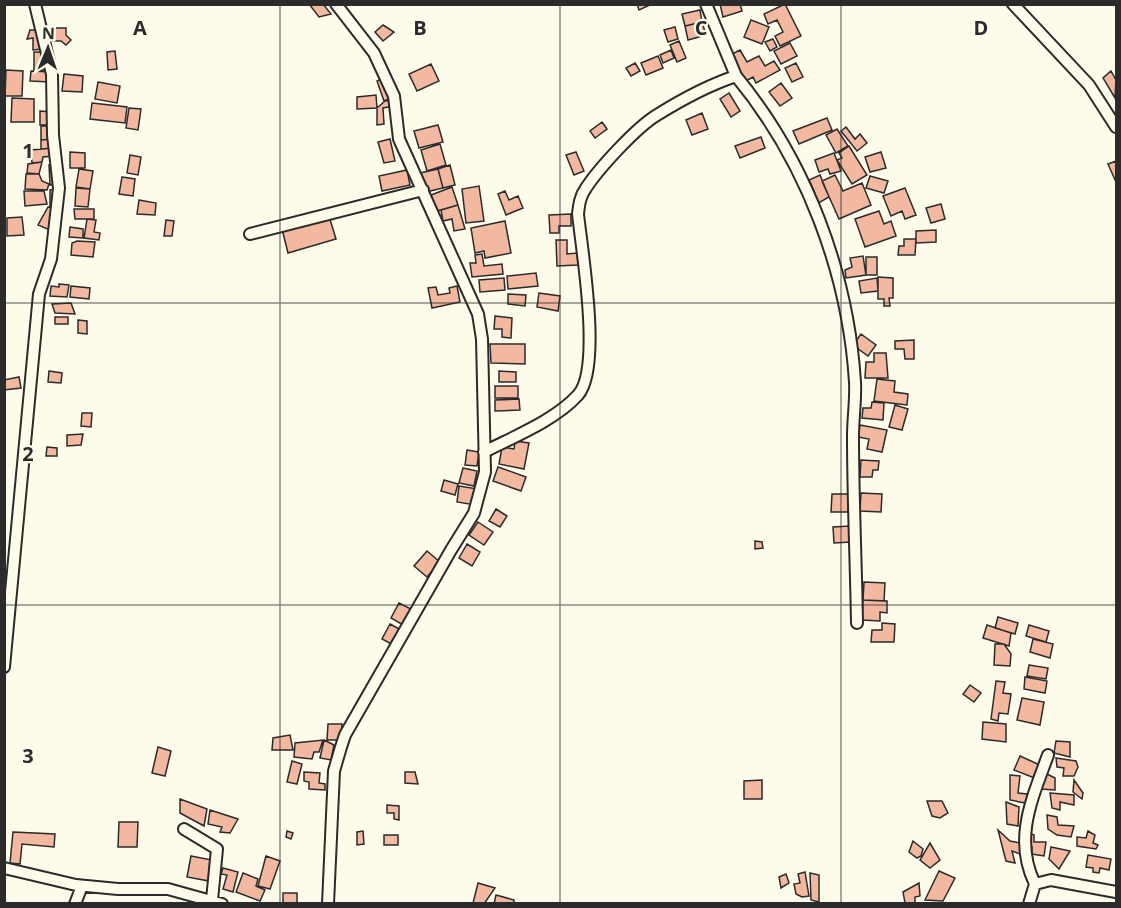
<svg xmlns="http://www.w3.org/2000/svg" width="1121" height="908" font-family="'Open Sans',sans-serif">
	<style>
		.building { fill: #f2b8a0; stroke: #2b2b2b; stroke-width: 1.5 }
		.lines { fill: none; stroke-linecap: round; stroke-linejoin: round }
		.minor-casing { stroke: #2b2b2b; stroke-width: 14 }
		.minor { stroke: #fdfbea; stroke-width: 10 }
		.grid { fill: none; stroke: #2b2b2b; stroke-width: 1.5; stroke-opacity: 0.55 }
		.grid-label { font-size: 20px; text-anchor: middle; font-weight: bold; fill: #2b2b2b; stroke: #fdfbea; stroke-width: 4.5; stroke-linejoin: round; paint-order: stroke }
	</style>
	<rect width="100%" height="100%" fill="#fdfbea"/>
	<path class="building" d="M 309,4 L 323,4 L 331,14 L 319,17 Z
		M 637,4 L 652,4 L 639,10 Z
		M 720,4 L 740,4 L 742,11 L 723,17 Z
		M 785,4 L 801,36 L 780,46 L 775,36 L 783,32 L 777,20 L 768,24 L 764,14 Z
		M 700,10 L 702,22 L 685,26 L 682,14 Z
		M 751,20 L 769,27 L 762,44 L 744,37 Z
		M 702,22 L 706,35 L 688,40 L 685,26 Z
		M 383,25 L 394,32 L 383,41 L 375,32 Z
		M 675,27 L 678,39 L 668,42 L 664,30 Z
		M 52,28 L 66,28 L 66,35 L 71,40 L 66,45 L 61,41 L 53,41 Z
		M 30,30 L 39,30 L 42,49 L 33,50 L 33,38 L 27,39 Z
		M 773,39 L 777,47 L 770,51 L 765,42 Z
		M 679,41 L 686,58 L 677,62 L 670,45 Z
		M 790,43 L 797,56 L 781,64 L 774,51 Z
		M 671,50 L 674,58 L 663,63 L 660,55 Z
		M 740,50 L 747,62 L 759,56 L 765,66 L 774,61 L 780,70 L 756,83 L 753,77 L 744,82 L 730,55 Z
		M 115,51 L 117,69 L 108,70 L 107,52 Z
		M 34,52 L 45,52 L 45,70 L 34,70 Z
		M 658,56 L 663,68 L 646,75 L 641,63 Z
		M 635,63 L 640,71 L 631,76 L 626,68 Z
		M 796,63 L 803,77 L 792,82 L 785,68 Z
		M 431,64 L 439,81 L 417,91 L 409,74 Z
		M 6,70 L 23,71 L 22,96 L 5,96 Z
		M 31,71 L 51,72 L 50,82 L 30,81 Z
		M 1111,71 L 1116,80 L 1115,98 L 1103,78 Z
		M 64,74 L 83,76 L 82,92 L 62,91 Z
		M 385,78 L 393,97 L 384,101 L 377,81 Z
		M 98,82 L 120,86 L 117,103 L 95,99 Z
		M 781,83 L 792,98 L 780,106 L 769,92 Z
		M 729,93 L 740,111 L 731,117 L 720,99 Z
		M 376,95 L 377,108 L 357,109 L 357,97 Z
		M 12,98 L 34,99 L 34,122 L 11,122 Z
		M 394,100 L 395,106 L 383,108 L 384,124 L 377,125 L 377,108 L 385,101 Z
		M 92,103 L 127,107 L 125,123 L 90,119 Z
		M 129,108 L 141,109 L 138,130 L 126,128 Z
		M 40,111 L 52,112 L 51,125 L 40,125 Z
		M 702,113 L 708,129 L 692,135 L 686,120 Z
		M 827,118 L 832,130 L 799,144 L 793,131 Z
		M 602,122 L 607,129 L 595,138 L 590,131 Z
		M 438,125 L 443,142 L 419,148 L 414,131 Z
		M 41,126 L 52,126 L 52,139 L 41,140 Z
		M 846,127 L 855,139 L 860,134 L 867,143 L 857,151 L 841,131 Z
		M 837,129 L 848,146 L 836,153 L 826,135 Z
		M 761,137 L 765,148 L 740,158 L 735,146 Z
		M 52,139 L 53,148 L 41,149 L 41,140 Z
		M 390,139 L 395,161 L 384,163 L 378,142 Z
		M 440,144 L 446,165 L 427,171 L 421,150 Z
		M 849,146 L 867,175 L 852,184 L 837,160 L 842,158 L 839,153 Z
		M 53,148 L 54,156 L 43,157 L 42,162 L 32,163 L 31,150 Z
		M 70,152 L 85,153 L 85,168 L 70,168 Z
		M 576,152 L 584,171 L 574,175 L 566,155 Z
		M 881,152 L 886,168 L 870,172 L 865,157 Z
		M 834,153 L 841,171 L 830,174 L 828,169 L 819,172 L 815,160 Z
		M 130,155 L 141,157 L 138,175 L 127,173 Z
		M 1116,161 L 1116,182 L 1108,164 Z
		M 42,162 L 39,174 L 27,173 L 28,164 Z
		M 55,164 L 57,185 L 50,185 L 49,165 Z
		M 450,165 L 455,185 L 443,188 L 438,169 Z
		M 79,169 L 93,171 L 90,189 L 76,187 Z
		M 438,169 L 443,188 L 426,192 L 420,173 Z
		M 407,170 L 410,185 L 382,191 L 379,176 Z
		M 26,174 L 39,174 L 42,181 L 49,184 L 47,190 L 25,189 Z
		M 820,175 L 829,197 L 815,205 L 809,194 L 814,191 L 809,180 Z
		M 835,175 L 843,191 L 862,183 L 871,205 L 839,219 L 822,181 Z
		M 870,176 L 888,181 L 884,193 L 866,188 Z
		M 122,177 L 135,179 L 133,196 L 119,194 Z
		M 479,186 L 484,221 L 466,223 L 462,189 Z
		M 452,187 L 458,205 L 437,211 L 431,195 Z
		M 76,188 L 90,189 L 88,207 L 75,206 Z
		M 905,188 L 916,215 L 905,219 L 902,211 L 891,216 L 883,196 Z
		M 57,189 L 57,207 L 50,207 L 50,190 Z
		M 24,191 L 44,191 L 47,204 L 25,206 Z
		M 505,191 L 509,200 L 518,196 L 523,208 L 506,215 L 498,194 Z
		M 139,200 L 156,203 L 155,215 L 137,214 Z
		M 941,204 L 945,219 L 931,223 L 926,208 Z
		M 458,205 L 465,229 L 454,231 L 452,219 L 443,221 L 441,210 Z
		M 48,207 L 57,208 L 54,232 L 38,225 Z
		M 74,209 L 94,209 L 94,219 L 75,219 Z
		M 879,211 L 884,224 L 891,221 L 896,236 L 865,247 L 855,219 Z
		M 571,214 L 571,226 L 559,226 L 559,233 L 550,233 L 549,215 Z
		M 329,216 L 336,239 L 288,253 L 282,229 Z
		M 22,217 L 24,235 L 7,236 L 7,218 Z
		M 87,219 L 96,220 L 94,232 L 100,233 L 99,240 L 84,238 Z
		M 166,220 L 174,221 L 172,236 L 164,236 Z
		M 505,221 L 511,253 L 485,258 L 484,251 L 475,253 L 471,228 Z
		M 70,227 L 83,229 L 83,238 L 69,237 Z
		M 936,230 L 936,242 L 916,243 L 916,231 Z
		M 904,239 L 916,239 L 915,255 L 898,255 L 899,246 L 904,246 Z
		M 556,240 L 567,240 L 567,254 L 577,253 L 578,265 L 557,266 Z
		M 77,241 L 95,242 L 93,257 L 71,255 L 72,243 Z
		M 482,254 L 484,266 L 502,264 L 503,274 L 472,277 L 470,263 L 476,263 L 475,255 Z
		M 863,256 L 866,275 L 846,278 L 845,270 L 852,267 L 850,258 Z
		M 866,257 L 877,257 L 877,275 L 866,275 Z
		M 536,273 L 538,286 L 508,289 L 507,276 Z
		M 878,277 L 893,278 L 893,298 L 889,298 L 890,306 L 884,306 L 884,299 L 878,299 Z
		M 504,278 L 505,290 L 480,292 L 479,280 Z
		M 877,278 L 878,291 L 861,293 L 859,281 Z
		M 59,284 L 69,285 L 67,297 L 50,296 L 51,286 L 59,287 Z
		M 71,286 L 90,288 L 89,299 L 70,297 Z
		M 457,286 L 460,302 L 432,308 L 428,288 L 436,287 L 438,295 L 450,293 L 449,288 Z
		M 539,293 L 560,296 L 558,311 L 537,307 Z
		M 508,294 L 526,295 L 525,306 L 508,304 Z
		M 71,303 L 75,314 L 55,313 L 52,304 Z
		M 495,316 L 512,318 L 511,338 L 502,337 L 502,329 L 494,329 Z
		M 55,317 L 68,317 L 68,324 L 55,324 Z
		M 78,320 L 87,321 L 87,334 L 78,333 Z
		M 861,334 L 876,345 L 868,356 L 853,345 Z
		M 914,340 L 914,359 L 905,359 L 904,349 L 895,349 L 895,341 Z
		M 490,344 L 525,344 L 525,364 L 491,363 Z
		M 874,353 L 886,353 L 888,378 L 865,378 L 866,362 L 874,362 Z
		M 49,371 L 62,373 L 61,383 L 48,382 Z
		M 499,371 L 516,372 L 516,382 L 499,382 Z
		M 19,377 L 21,388 L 4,390 L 4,380 Z
		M 877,379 L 895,381 L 894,392 L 908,394 L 907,405 L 874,401 Z
		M 495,386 L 518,386 L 518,398 L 495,398 Z
		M 519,399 L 520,410 L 495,411 L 495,400 Z
		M 872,402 L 884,403 L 883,420 L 862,418 L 863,408 L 871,408 Z
		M 895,405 L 908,409 L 902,430 L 889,427 Z
		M 82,413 L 92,413 L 91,427 L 81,426 Z
		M 860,425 L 887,430 L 882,452 L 867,449 L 869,439 L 858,437 Z
		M 83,434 L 81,445 L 67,446 L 67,435 Z
		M 515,441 L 529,443 L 524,469 L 499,464 L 502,447 L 514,449 Z
		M 47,447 L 57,448 L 57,456 L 46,456 Z
		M 467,450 L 479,452 L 477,466 L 465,465 Z
		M 861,460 L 879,461 L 878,470 L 873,470 L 872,477 L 860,477 Z
		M 498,467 L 526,477 L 521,491 L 493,481 Z
		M 463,468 L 477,471 L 474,486 L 459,483 Z
		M 444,480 L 458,484 L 455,495 L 441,491 Z
		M 459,486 L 478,489 L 475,505 L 457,502 Z
		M 861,493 L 882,494 L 881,512 L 860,511 Z
		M 832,494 L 849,494 L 848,512 L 831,512 Z
		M 496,509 L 507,516 L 500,527 L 489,521 Z
		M 478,522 L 493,532 L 484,545 L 469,535 Z
		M 850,526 L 851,542 L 834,543 L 833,527 Z
		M 755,541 L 762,542 L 763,548 L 755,549 Z
		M 467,544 L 480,552 L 472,566 L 459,558 Z
		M 427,551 L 440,562 L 427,577 L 414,566 Z
		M 864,582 L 885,583 L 884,601 L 863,600 Z
		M 863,600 L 887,601 L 887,613 L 880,612 L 880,621 L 862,620 Z
		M 399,603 L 411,609 L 403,625 L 391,618 Z
		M 998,617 L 1018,623 L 1015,634 L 995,628 Z
		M 882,623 L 895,624 L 894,642 L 871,642 L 872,630 L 882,630 Z
		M 390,624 L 403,631 L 395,646 L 382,639 Z
		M 987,625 L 1011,633 L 1009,646 L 983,638 Z
		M 1029,625 L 1049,631 L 1046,642 L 1026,636 Z
		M 1033,639 L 1053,644 L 1050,658 L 1030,652 Z
		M 995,644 L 1004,644 L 1011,654 L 1010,666 L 994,665 Z
		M 1029,665 L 1048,668 L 1046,679 L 1027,676 Z
		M 1025,677 L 1047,681 L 1045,693 L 1024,689 Z
		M 996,681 L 1005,682 L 1003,693 L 1011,694 L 1008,714 L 999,713 L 998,721 L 991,719 Z
		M 970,685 L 981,693 L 974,702 L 963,694 Z
		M 1022,698 L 1044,702 L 1040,725 L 1017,720 Z
		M 983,722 L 1006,724 L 1006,742 L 982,739 Z
		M 328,724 L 342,724 L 341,740 L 327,740 Z
		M 290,735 L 293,750 L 272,750 L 273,738 Z
		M 323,740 L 319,752 L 314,752 L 312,759 L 294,757 L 295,743 Z
		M 324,740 L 334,745 L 331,760 L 320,758 Z
		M 1056,741 L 1070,742 L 1070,757 L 1054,753 Z
		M 158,747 L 171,751 L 165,776 L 152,773 Z
		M 1020,756 L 1042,766 L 1037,779 L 1014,770 Z
		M 1056,758 L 1076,761 L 1078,767 L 1074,776 L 1063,776 L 1064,768 L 1057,767 Z
		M 292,761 L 302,764 L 297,784 L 287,782 Z
		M 304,772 L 320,773 L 319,783 L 325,784 L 325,790 L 309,789 L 309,782 L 304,781 Z
		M 405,772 L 415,772 L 418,784 L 405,783 Z
		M 1043,772 L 1055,778 L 1055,790 L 1040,789 Z
		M 1010,775 L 1020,776 L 1018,793 L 1027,794 L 1030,804 L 1010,800 Z
		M 762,780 L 762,799 L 744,799 L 744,781 Z
		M 1074,780 L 1083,793 L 1082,799 L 1073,792 Z
		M 1050,793 L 1074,795 L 1074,805 L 1060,802 L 1060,810 L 1052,808 Z
		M 180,799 L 207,809 L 204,826 L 180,813 Z
		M 927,801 L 942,801 L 948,813 L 940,818 L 932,816 Z
		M 1006,802 L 1019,807 L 1018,826 L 1007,824 Z
		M 387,805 L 399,806 L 399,820 L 394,819 L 394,813 L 387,813 Z
		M 210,810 L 238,819 L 230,833 L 220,832 L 222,827 L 208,824 Z
		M 1047,815 L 1057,817 L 1058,825 L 1074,826 L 1071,837 L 1057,835 L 1048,829 Z
		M 119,822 L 138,822 L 137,847 L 118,847 Z
		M 998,830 L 1010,841 L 1020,843 L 1020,854 L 1012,851 L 1015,863 L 1006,861 Z
		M 287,831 L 293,833 L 291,839 L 286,837 Z
		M 363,831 L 364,844 L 357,845 L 357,832 Z
		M 1024,831 L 1034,835 L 1034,842 L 1046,842 L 1044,856 L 1032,854 L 1032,847 L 1025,846 Z
		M 1088,831 L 1095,835 L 1093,843 L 1098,845 L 1096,849 L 1077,846 L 1077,837 L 1086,838 Z
		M 13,832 L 55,834 L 54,847 L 22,844 L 20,864 L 10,863 Z
		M 384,835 L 398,835 L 398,845 L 384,845 Z
		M 913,841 L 923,849 L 921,856 L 917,858 L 909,852 Z
		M 930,843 L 940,860 L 930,868 L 920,860 Z
		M 1051,847 L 1070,851 L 1059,869 L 1049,859 Z
		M 1088,855 L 1111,859 L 1109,870 L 1100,868 L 1099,873 L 1093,872 L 1093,868 L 1086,867 Z
		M 191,856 L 212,860 L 209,881 L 187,877 Z
		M 266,856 L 280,861 L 270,889 L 258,886 Z
		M 223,868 L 238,872 L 233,892 L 223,889 L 227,875 L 221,874 Z
		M 939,871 L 955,878 L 943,901 L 925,900 Z
		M 805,872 L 809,896 L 802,897 L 796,894 L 794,884 L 800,883 L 798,874 Z
		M 243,873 L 258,879 L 256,886 L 265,890 L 260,901 L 236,892 Z
		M 810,873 L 819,875 L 819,902 L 811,900 Z
		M 786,874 L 789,883 L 781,888 L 779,877 Z
		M 478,883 L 495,888 L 484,904 L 473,903 Z
		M 919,883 L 920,896 L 915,897 L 915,903 L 905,903 L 903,892 Z
		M 283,893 L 297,893 L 297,904 L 283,904 Z
		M 496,895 L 514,900 L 514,904 L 494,904 Z"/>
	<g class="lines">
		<g class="minor-casing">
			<path id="minor" d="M 706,4 L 736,76
				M 1013,4 L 1089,85 L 1116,127
				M 250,234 L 423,190
				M 484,452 C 515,436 554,421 578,395 C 602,368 582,252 578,214 C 579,205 580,196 586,188 C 599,168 637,127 657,115 C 681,100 709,85 736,76 C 806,161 848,272 855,382 C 856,400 853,418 853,436 C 853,498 856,561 857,623
				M 4,667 L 39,294 L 51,259 L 59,188 L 53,135 L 52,74 L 35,4
				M 184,829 L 217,849 L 212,900
				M 4,868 L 76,885 L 118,889 L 168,889 L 222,904
				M 1035,884 C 1013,839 1032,799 1048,755
				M 75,904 L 82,886
				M 328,904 L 334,771 L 341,747 L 345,735 L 451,550 L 474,513 L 485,472 L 482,339 L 478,314 L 399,139 L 394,96 L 374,53 L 336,4
				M 1029,904 L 1035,884 L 1051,880 L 1116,892"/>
		</g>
		<use href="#minor" class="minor"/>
	</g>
	<path class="grid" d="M 280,4 L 280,904M 560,4 L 560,904M 841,4 L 841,904M 4,303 L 1116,303M 4,605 L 1116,605"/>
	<g class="grid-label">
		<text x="140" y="35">A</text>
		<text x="420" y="35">B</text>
		<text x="701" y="35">C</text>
		<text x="981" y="35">D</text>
		<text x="28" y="158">1</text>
		<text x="28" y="461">2</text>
		<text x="28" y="763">3</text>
	</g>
	<rect width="1121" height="908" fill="none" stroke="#2b2b2b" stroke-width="12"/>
	<g transform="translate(48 48) rotate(2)" stroke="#fdfbea" stroke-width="4.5" paint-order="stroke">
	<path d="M0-4.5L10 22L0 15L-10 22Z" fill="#2b2b2b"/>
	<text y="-9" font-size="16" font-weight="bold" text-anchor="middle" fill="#2b2b2b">N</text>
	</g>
</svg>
